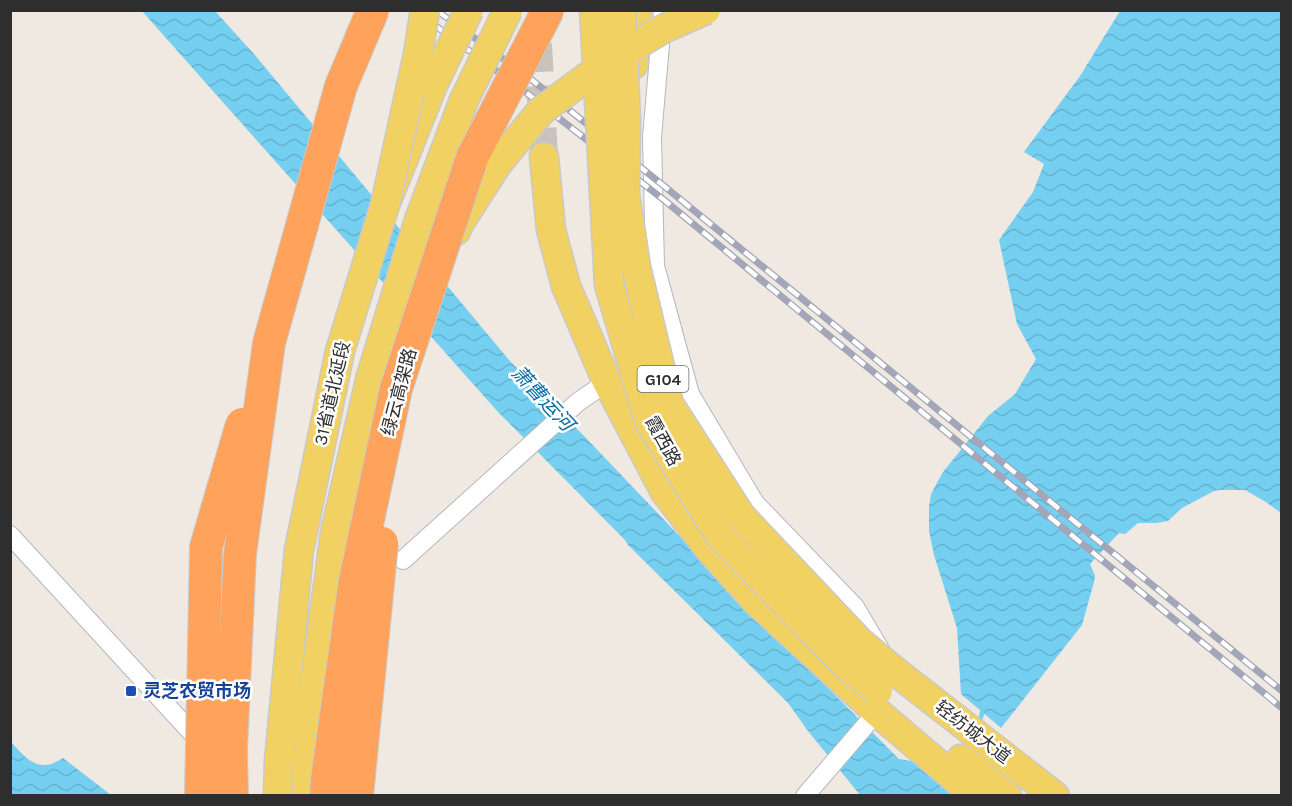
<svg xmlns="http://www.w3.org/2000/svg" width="1292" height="806" font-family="Karla,'Noto Sans SC',sans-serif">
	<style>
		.water { fill: url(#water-waves) }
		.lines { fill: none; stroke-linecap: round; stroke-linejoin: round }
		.stream { stroke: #75cff0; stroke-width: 4.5 }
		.primary-tunnel { stroke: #c8c4bd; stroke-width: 28; stroke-dasharray: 28 14; stroke-linecap: butt }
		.street-casing { stroke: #b4b7c1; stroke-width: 20 }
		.primary-casing { stroke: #c9c9c9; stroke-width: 31 }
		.street { stroke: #fff; stroke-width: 18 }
		.primary { stroke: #f2d163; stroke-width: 28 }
		.rail-casing { stroke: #a3a6b8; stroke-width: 7 }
		.rail { stroke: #fff; stroke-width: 4.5; stroke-dasharray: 14; stroke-linecap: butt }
		.primary-bridge-casing { stroke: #c9c9c9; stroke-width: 31; stroke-linecap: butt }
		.highway-bridge-casing { stroke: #c9c9c9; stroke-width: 34; stroke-linecap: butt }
		.primary-bridge { stroke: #f2d163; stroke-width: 28 }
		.highway-bridge { stroke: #ffa35c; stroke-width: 32 }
		.transit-dot { fill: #1a4fb4; stroke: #fff; stroke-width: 2 }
		.labels { text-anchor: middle; stroke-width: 5; stroke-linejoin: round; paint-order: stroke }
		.shield { fill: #fff; stroke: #6d6d6d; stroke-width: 1.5 }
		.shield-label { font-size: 16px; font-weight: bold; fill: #2e2e2e }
		.street-label { font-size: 18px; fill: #2e2e2e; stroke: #fff }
		.transit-label { font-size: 18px; font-weight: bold; fill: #164399; stroke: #fff; text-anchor: start }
		.water-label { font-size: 20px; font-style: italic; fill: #0d6fa3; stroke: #fff }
	</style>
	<defs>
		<pattern id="water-waves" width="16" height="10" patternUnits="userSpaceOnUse" patternTransform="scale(1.5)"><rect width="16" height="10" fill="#75cff0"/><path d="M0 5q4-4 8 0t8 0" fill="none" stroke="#66b2ce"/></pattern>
	</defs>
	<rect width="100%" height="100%" fill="#efe9e1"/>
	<path class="water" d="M 142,11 L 215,11 L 254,54 L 509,360 L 586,438 L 748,608 L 899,759 L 910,761 L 916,758 L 964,795 L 860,795 L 808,731 L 788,703 L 628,545 L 625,540 L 498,412 Z
		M 1120,11 L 1281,11 L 1281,513 L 1266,502 L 1245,490 L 1220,490 L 1214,491 L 1182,508 L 1168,521 L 1156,523 L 1138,523 L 1125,534 L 1119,533 L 1090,564 L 1095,576 L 1094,582 L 1082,625 L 1001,728 L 961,694 L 957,628 L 934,555 L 929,531 L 929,506 L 931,494 L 943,472 L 988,416 L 1015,394 L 1036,359 L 1017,324 L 999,240 L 1033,192 L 1044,164 L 1024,152 L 1080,76 Z
		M 10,741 C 20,751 30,766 45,765 C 51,765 58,761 63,758 L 111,795 L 11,795 Z"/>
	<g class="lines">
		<path class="stream" d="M 979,726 L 983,708"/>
		<path class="primary-tunnel" d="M 538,44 L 544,157"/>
		<g class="street-casing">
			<path id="street" d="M 663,10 L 652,137 L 655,266 L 690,394 L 755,503 L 855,607 L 881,651
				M 10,535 L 202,744
				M 403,560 L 578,402 L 607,382
				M 805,796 L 877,712"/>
		</g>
		<g class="primary-casing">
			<path id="primary" d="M 633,65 L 638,27 L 637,10
				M 544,157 L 551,230 L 566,286 L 607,382 L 665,492 L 710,550 L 755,600 L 877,712 L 976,796
				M 456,231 L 459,224 L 498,163
				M 891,668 L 1055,796
				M 961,759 L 1007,796
				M 278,796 L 279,761 L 299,550 L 340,351 L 385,205 L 433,85
				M 307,796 L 307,769 L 312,706 L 335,532 L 371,376 L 419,220 L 464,100"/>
		</g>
		<use href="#street" class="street"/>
		<use href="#primary" class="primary"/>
		<g class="rail-casing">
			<path id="rail" d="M 414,10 L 524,91 L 664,200 L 1282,708
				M 436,10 L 527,76 L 664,186 L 1282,691"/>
		</g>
		<use href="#rail" class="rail"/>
		<g class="primary-bridge-casing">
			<path id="primary-bridge" d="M 594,10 L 609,285 L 649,421 L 720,536 L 848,667 L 878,691
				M 621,10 L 626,120 L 625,194 L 636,267 L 669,404 L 741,516 L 860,642 L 891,668
				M 433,85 L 469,10
				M 464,100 L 508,10
				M 498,163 L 541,111 L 606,63 L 665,28 L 706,10
				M 385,205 L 418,54 L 425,10"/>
		</g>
		<g class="highway-bridge-casing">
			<path id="highway-bridge" d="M 201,796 L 206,547 L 242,424
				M 232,796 L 231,750 L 240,554 L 269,343 L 341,86 L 373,10
				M 326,796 L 327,780 L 355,581 L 396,389 L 472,158 L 548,10
				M 357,796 L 382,543"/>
		</g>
		<use href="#primary-bridge" class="primary-bridge"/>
		<use href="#highway-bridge" class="highway-bridge"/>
	</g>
	<rect class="transit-dot" x="125" y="685" width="12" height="12" rx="3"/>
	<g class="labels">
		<rect class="shield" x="637.5" y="366" width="51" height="26" rx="4.5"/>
		<g class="shield-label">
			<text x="663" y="385">G104</text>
		</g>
		<g class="street-label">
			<text transform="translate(399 392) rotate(-75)" y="6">绿云高架路</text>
			<text transform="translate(332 393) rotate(-77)" y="6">31省道北延段</text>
			<text transform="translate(663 441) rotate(61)" y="6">霞西路</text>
			<text transform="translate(973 732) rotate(38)" y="6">轻纺城大道</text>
		</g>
		<g class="transit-label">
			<text x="143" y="697">灵芝农贸市场</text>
		</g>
		<g class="water-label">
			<text transform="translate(543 398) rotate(47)" y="7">萧曹运河</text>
		</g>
	</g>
	<rect width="1292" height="806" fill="none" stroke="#2e2e2e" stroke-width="24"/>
</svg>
